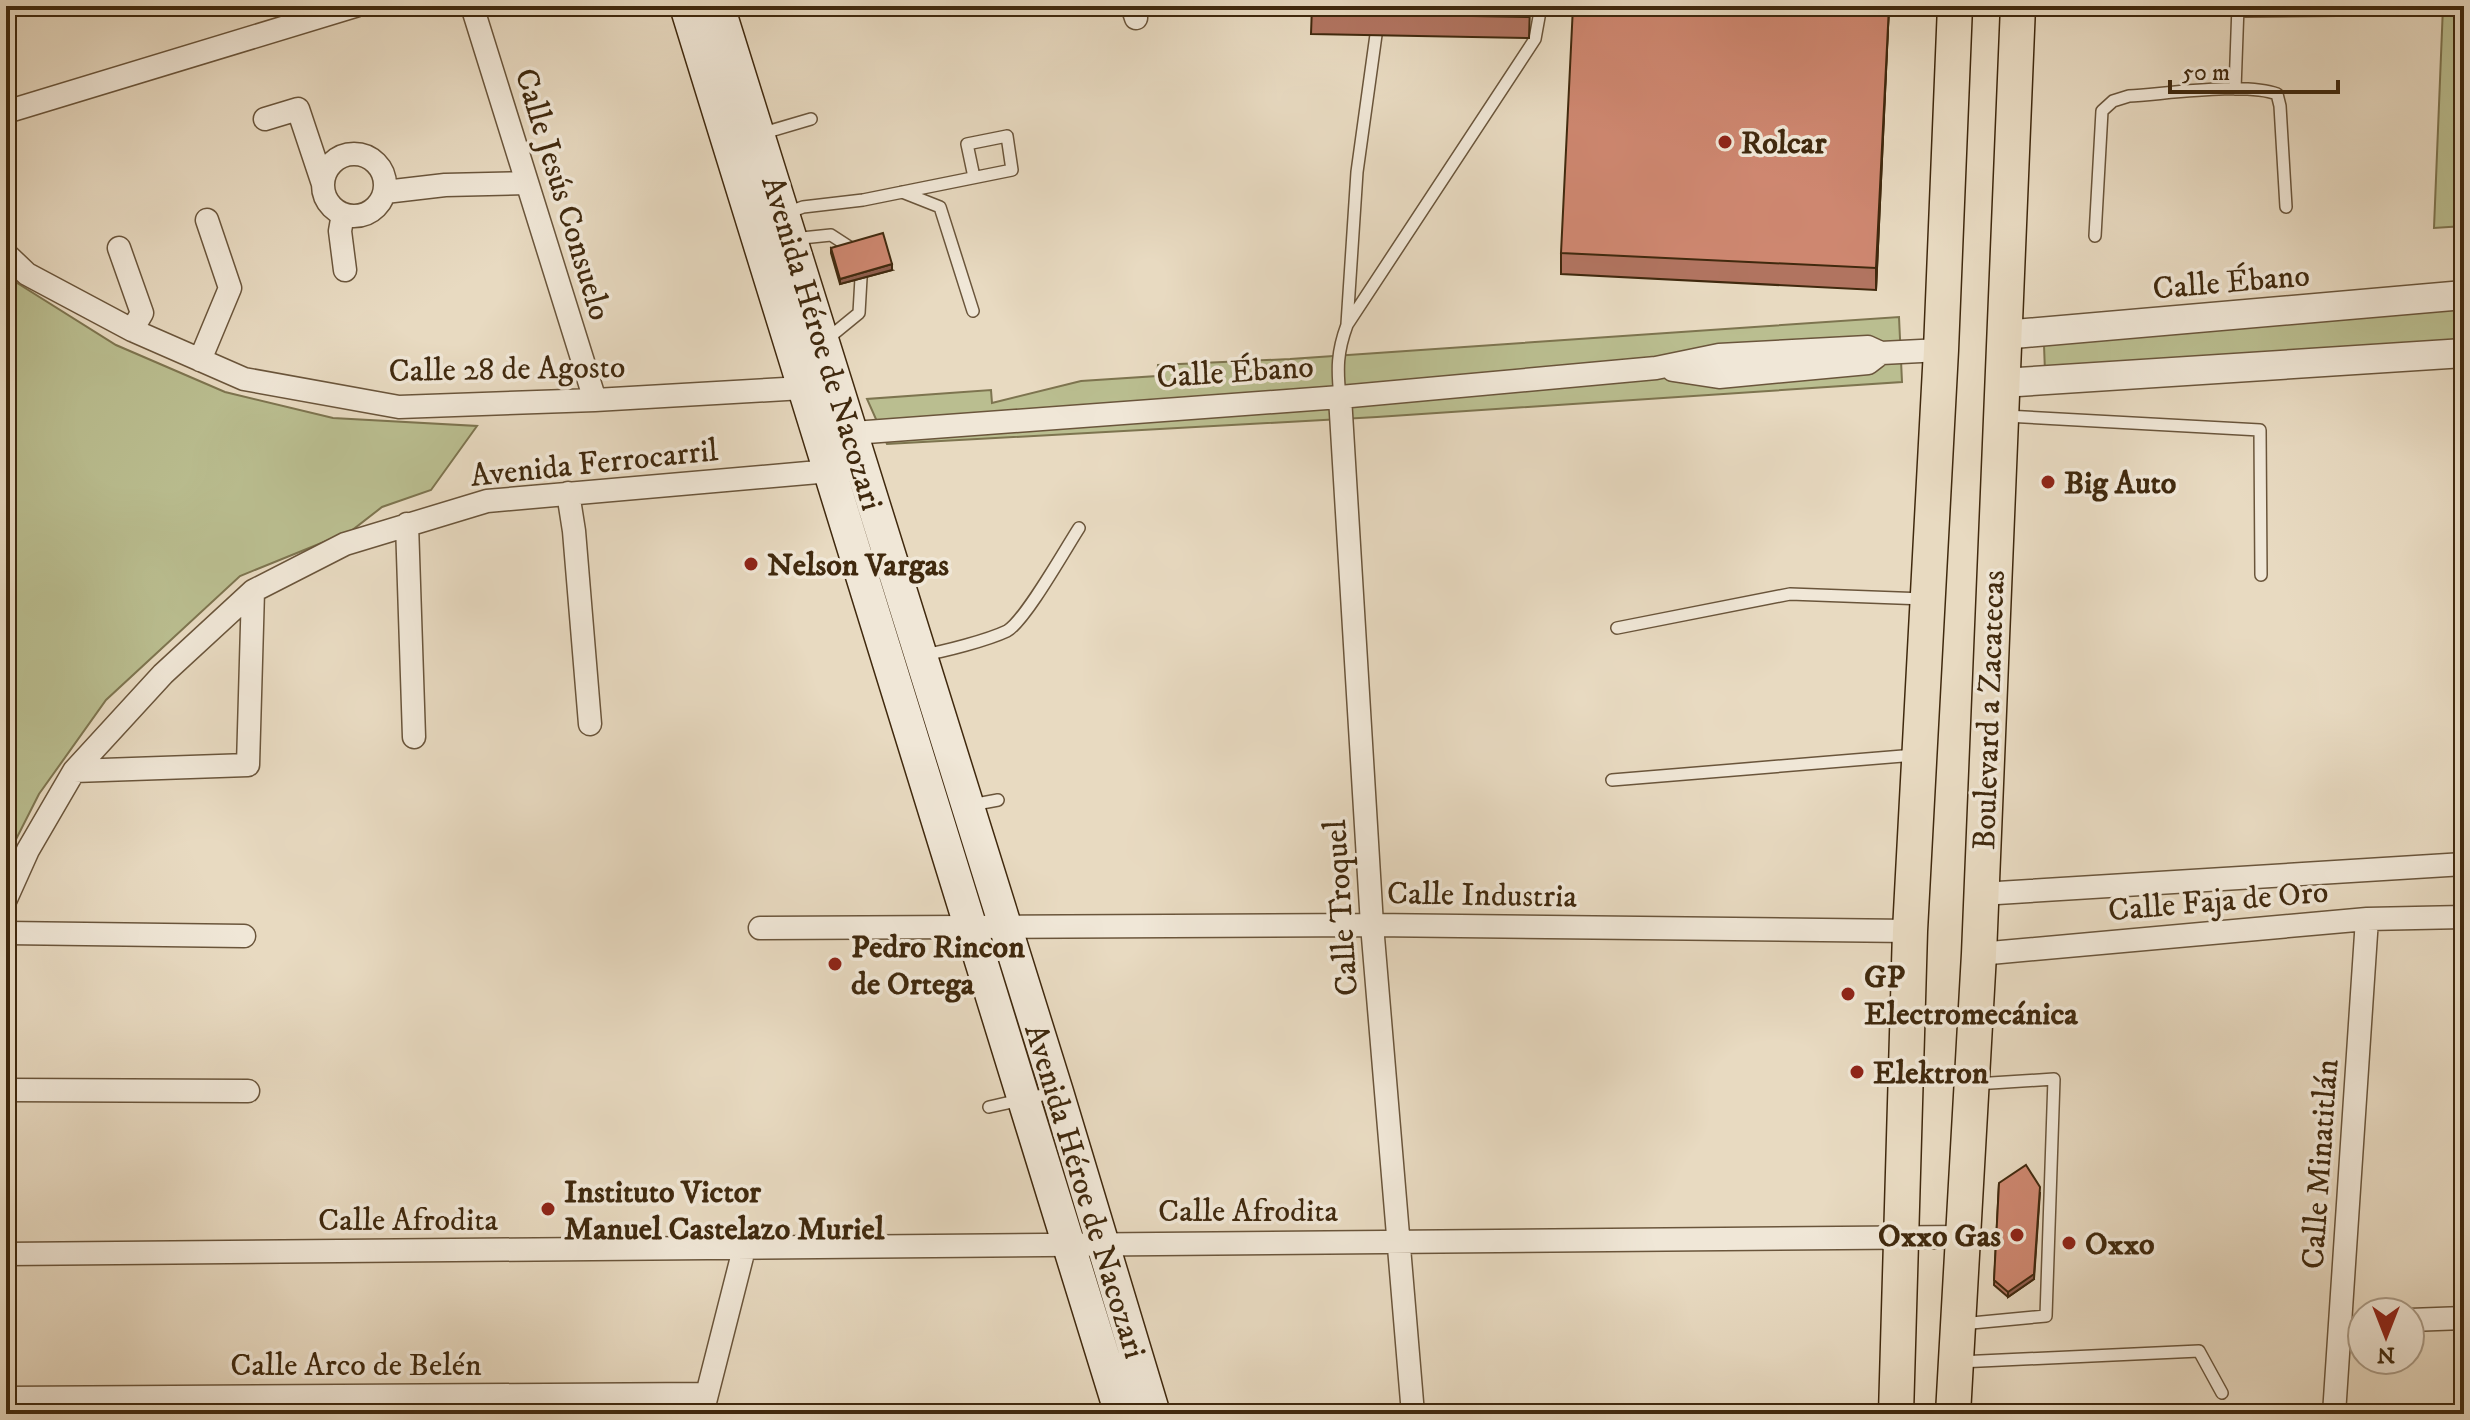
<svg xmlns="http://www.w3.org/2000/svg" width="2470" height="1420" font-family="'IM FELL DW Pica',serif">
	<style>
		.green { fill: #babe90; stroke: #7d744f; stroke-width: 2 }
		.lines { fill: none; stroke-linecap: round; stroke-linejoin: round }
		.service-casing { stroke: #6a553b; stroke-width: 14 }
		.minor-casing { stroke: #6a553b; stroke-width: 25 }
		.tertiary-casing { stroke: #6a553b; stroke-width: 31 }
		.secondary-casing { stroke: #40290e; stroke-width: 35 }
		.primary-casing { stroke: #40290e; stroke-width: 37 }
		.service { stroke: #f0e7d7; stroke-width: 11 }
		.minor { stroke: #f0e7d7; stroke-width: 22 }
		.tertiary { stroke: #f0e7d7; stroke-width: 28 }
		.secondary { stroke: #f0e7d7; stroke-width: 32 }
		.primary { stroke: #e8dac1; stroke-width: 34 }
		.wall { fill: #b17460; stroke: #40290e; stroke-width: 2 }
		.shaded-wall { fill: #905e4e; stroke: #40290e; stroke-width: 2 }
		.building { fill: #ce8770; stroke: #40290e; stroke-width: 2 }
		.poi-dot { fill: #8f2418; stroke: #f0e7d7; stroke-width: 3 }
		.labels { text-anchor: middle; stroke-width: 7; stroke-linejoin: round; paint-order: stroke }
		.poi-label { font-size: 32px; font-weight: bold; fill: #40290e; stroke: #f0e7d7; text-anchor: start }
		.street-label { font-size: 32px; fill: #40290e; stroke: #f0e7d7 }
	</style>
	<rect width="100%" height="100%" fill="#e8dac1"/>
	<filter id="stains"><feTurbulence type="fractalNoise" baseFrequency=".0025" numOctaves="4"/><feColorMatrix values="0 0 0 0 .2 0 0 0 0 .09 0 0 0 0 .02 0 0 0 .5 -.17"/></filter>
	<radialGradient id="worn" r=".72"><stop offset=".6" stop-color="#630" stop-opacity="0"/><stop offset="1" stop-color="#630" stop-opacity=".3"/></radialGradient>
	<path class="green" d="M 2443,6 L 2464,6 L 2464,226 L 2434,228 Z
		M 6,276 L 116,345 L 225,392 L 333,418 L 477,426 L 431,490 L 382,507 L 351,531 L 240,576 L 106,700 L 39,794 L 6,859 Z
		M 2464,308 L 2464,346 L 2045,372 L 2044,345 Z
		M 1899,317 L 1902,382 L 1377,417 L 887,444 L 867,399 L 991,390 L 992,403 L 1081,381 L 1157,376 L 1158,365 L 1290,359 Z"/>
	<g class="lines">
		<g class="service-casing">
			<path id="service" d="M 2238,11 L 2338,10 L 2344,6
				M 2235,89 L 2238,6
				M 760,134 L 811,119
				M 902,192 L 940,207 L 973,311
				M 787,213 L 803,207 L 863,200 L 1012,170 L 1007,136 L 967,144 L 974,177
				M 2095,236 L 2102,111 L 2113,101 L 2129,96 C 2165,94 2246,82 2277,94 L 2280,106 L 2286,207
				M 792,239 L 831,235 L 851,248
				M 1347,324 L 1357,172 L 1380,6
				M 826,340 L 859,313 L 861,278
				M 1340,397 C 1337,369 1337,352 1347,325 L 1535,39 L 1541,6
				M 2006,416 L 2260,430 L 2261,575
				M 1617,628 L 1790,594 L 1925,599
				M 922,655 C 943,652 988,640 1007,631 C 1025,621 1066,548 1079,528
				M 1612,780 L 1915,755
				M 971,805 L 998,800
				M 989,1107 L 1056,1092
				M 1961,1324 L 2046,1316 L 2054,1079 L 1975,1084
				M 1959,1362 L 2199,1351 L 2222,1393"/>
		</g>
		<g class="minor-casing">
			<path id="minor" d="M 472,6 L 595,400
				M 1132,6 L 1136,18
				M 6,112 L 355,6
				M 265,119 L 298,109 L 323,184
				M323 185a31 31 0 1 1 62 0a31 31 0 1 1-62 0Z
				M 385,192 L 445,185 L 527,183
				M 343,214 L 340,231 L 345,270
				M 119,248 L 142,313 L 132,330
				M 6,254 L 27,274 L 132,330 L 244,379 L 399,407 L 595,400 L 803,388
				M 200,360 L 230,288 L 207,220
				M 1673,370 L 1719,377 L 1868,363 L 1881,353
				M 1340,397 L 1372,925 L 1413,1414
				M 840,434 L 1340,397 L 1656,368 L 1719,355 L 1868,347 L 1881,353 L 1941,350
				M 568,493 L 574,531 L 590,724
				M 407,524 L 414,737
				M 74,771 L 248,765 L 253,591
				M 1981,894 L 2464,864
				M 6,899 L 28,850 L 74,771 L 163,674 L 253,591 L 345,544 L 487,501 L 830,471
				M 760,928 L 1372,925 L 1910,931
				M 6,933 L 244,936
				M 1979,954 L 2367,919 L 2464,917
				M 6,1090 L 248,1091
				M 6,1254 L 1963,1237
				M 2410,1320 L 2464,1318
				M 6,1398 L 707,1394
				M 702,1414 L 744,1249
				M 2334,1414 L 2367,919"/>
		</g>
		<g class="tertiary-casing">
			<path id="tertiary" d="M 2003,335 L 2464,295
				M 2002,383 L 2464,353"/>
		</g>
		<g class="secondary-casing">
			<path id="secondary" d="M 686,6 L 1121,1414
				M 718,6 L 1057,1092 L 1154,1414"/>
		</g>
		<g class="primary-casing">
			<path id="primary" d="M 1896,1414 L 1910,931 L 1941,350 L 1955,6
				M 1953,1414 L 1979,954 L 2018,6"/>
		</g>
		<use href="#service" class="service"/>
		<use href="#minor" class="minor"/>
		<use href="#tertiary" class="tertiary"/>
		<use href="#secondary" class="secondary"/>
		<use href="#primary" class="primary"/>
	</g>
	<path class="wall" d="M 1312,6 L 1530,6 L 1529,38 L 1311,34 Z
		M 1889,6 L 1876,290 L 1561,274 L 1561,253 Z
		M 831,248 L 892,270 L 840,284 L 831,253 Z
		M 1999,1183 L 2034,1279 L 2008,1297 L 1994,1285 Z"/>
	<path class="shaded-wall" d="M 1889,6 L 1876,290 L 1876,268 Z
		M 892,264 L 892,270 L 840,284 L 840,279 Z
		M 2040,1192 L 2034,1279 L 2008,1297 L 2008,1292 Z"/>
	<path class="building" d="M 1312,6 L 1529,6 L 1529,17 L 1311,13 Z
		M 1573,6 L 1889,6 L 1876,268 L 1561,253 Z
		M 883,233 L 892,264 L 840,279 L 831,248 Z
		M 2026,1165 L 2040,1187 L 2034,1274 L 2008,1292 L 1994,1280 L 1999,1183 Z"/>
	<g class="poi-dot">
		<circle cx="1725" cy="142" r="8"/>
		<circle cx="2048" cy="482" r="8"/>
		<circle cx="751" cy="564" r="8"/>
		<circle cx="835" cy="964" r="8"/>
		<circle cx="1848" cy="994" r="8"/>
		<circle cx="1857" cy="1072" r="8"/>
		<circle cx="548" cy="1209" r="8"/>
		<circle cx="2017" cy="1235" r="8"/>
		<circle cx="2069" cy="1243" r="8"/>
	</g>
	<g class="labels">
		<g class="poi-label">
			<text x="1741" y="153">Rolcar</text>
			<text x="2064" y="493">Big Auto</text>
			<text x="767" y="575">Nelson Vargas</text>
			<text x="851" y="957">Pedro Rincon<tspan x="851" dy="37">de Ortega</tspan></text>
			<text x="1864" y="987">GP<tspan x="1864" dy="37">Electromecánica</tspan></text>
			<text x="1873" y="1083">Elektron</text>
			<text x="564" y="1202">Instituto Victor<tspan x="564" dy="37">Manuel Castelazo Muriel</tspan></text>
			<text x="2001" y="1246" text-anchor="end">Oxxo Gas</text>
			<text x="2085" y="1254">Oxxo</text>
		</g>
		<g class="street-label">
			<text transform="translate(564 194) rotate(73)" y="11">Calle Jesús Consuelo</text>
			<text transform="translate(2231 281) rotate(-5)" y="11">Calle Ébano</text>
			<text transform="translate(823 343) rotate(73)" y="11">Avenida Héroe de Nacozari</text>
			<text transform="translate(507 368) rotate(-1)" y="11">Calle 28 de Agosto</text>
			<text transform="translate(1235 371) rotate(-4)" y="11">Calle Ébano</text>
			<text transform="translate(594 462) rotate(-6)" y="11">Avenida Ferrocarril</text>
			<text transform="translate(1988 710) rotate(-88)" y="11">Boulevard a Zacatecas</text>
			<text transform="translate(1482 894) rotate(1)" y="11">Calle Industria</text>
			<text transform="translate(2218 900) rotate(-5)" y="11">Calle Faja de Oro</text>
			<text transform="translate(1340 908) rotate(-94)" y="11">Calle Troquel</text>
			<text transform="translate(2319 1164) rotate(-86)" y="11">Calle Minatitlán</text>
			<text transform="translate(1086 1191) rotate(73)" y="11">Avenida Héroe de Nacozari</text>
			<text x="1248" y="1221">Calle Afrodita</text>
			<text x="408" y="1230">Calle Afrodita</text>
			<text x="356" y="1375">Calle Arco de Belén</text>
		</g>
	</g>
	<rect width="2470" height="1420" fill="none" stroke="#e8dac1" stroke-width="32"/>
	<rect x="8" y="8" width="2454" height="1404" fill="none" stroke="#40290e" stroke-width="4"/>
	<rect x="16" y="16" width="2438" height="1388" fill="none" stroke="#40290e" stroke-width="2"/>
	<g transform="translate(2386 1336) rotate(180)"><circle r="38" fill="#f0e7d7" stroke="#aa9b87" stroke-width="2"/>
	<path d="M0-6L14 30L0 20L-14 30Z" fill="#8f2418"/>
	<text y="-12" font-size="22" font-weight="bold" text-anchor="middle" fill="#40290e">N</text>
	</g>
	<path d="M2170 80v12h168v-12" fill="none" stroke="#40290e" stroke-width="4"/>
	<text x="2182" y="80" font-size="24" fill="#40290e" stroke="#f0e7d7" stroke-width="6" paint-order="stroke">50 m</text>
	<rect width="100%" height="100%" filter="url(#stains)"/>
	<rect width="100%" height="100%" fill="url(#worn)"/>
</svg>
